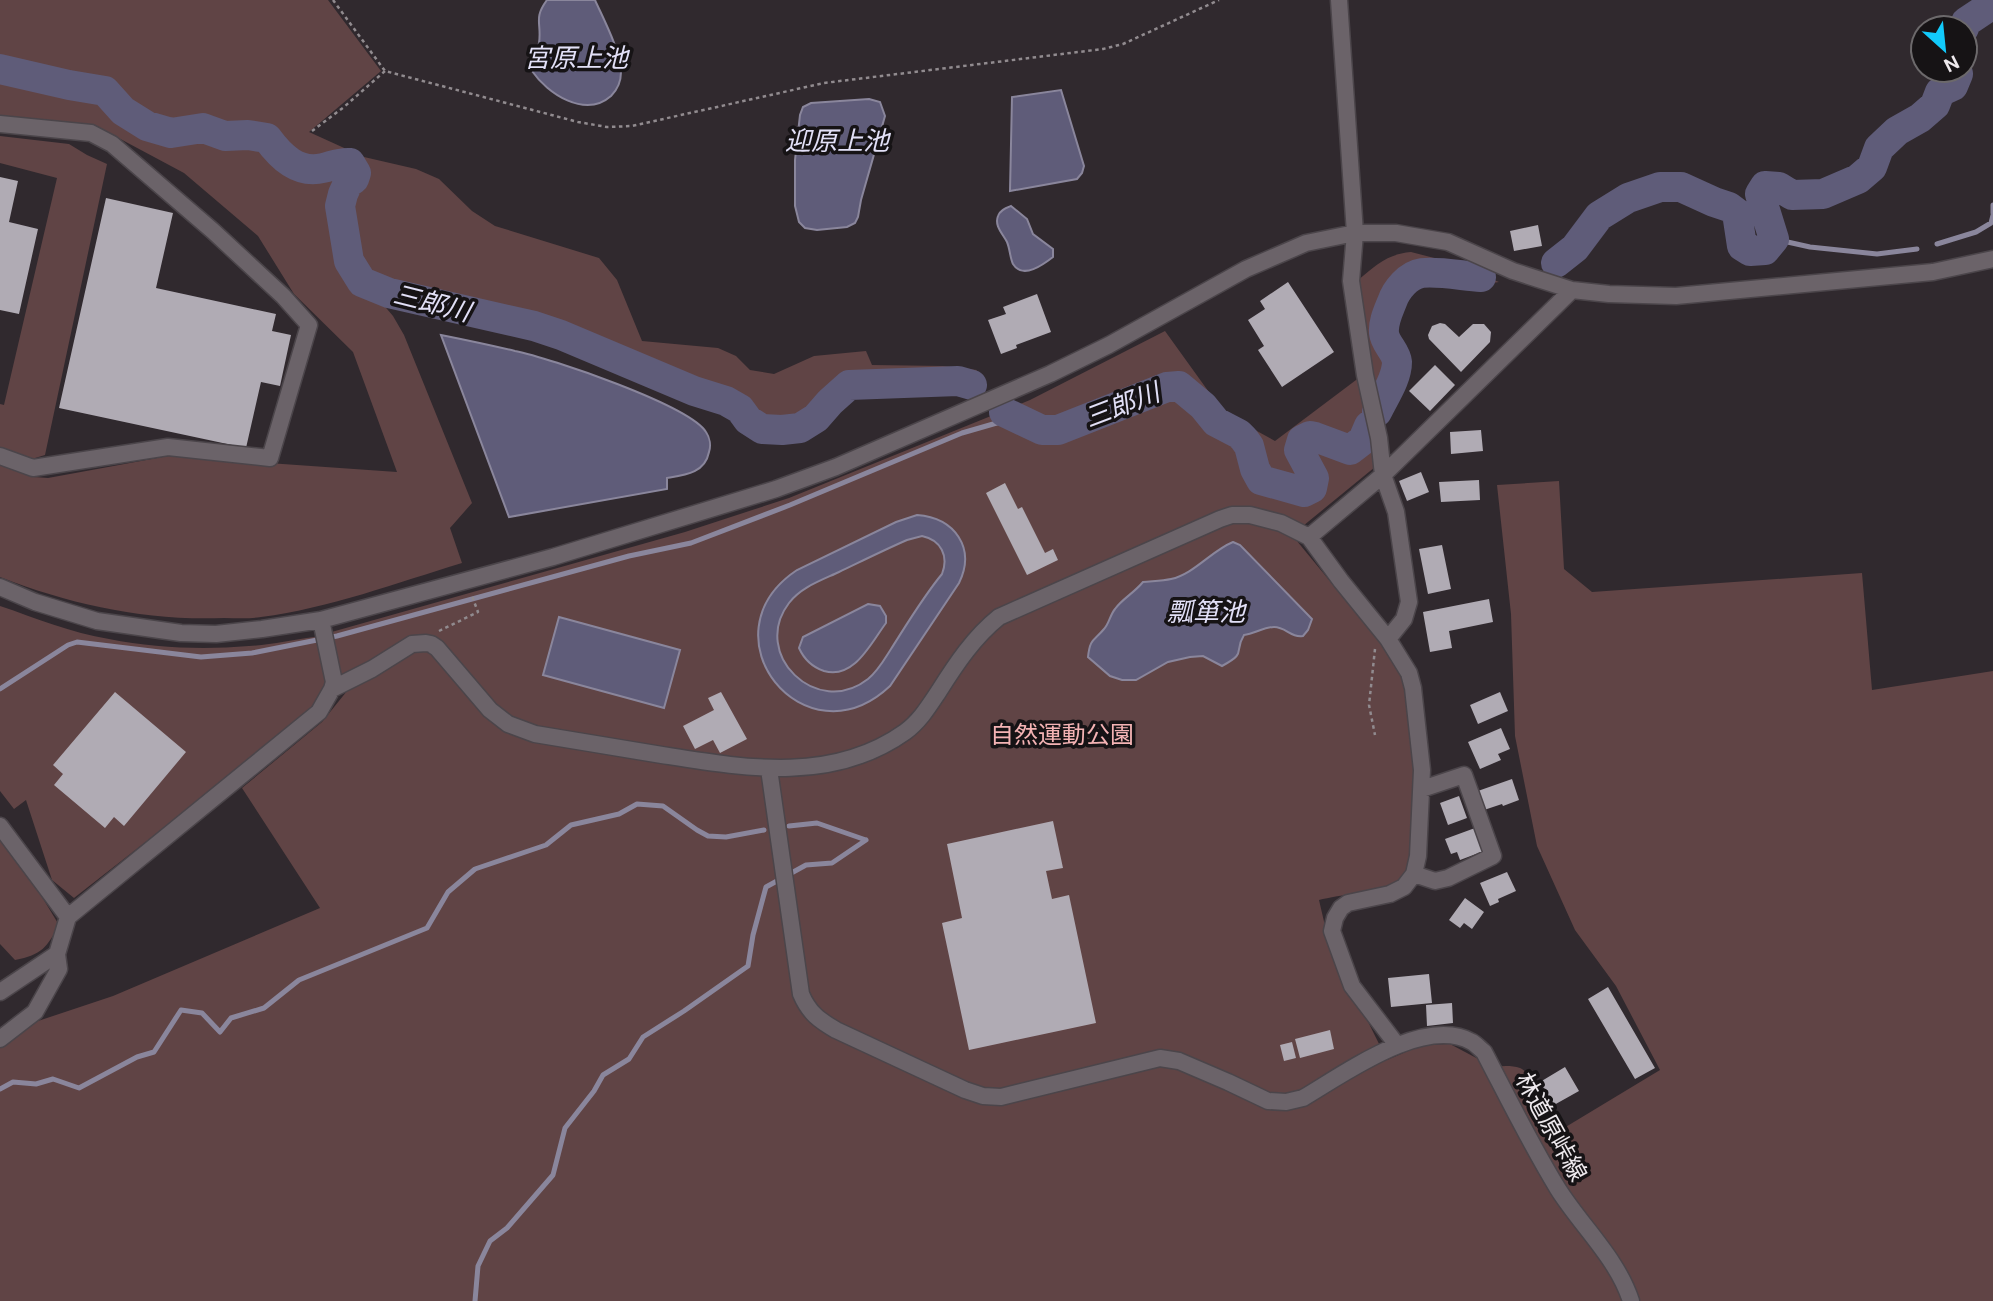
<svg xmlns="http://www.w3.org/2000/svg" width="1993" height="1301" font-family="'DM Sans','Noto Sans JP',sans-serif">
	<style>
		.green { fill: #604445 }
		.water { fill: #5f5c79; stroke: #8a869c; stroke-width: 2; fill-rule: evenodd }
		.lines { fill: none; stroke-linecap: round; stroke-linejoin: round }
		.stream { stroke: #8a869c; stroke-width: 5 }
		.river { stroke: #5f5c79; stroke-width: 30 }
		.building { fill: #b0abb4 }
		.minor-casing { stroke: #4b454a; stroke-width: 19 }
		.path { stroke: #918b8f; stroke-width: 2.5; stroke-dasharray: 3.5 3.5; stroke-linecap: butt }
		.minor { stroke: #6b6369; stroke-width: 16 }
		.labels { text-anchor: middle; stroke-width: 7; stroke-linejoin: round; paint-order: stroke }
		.park-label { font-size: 24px; fill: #f4b3b4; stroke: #161315 }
		.street-label { font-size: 24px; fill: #eee9ed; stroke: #161315 }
		.water-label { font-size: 26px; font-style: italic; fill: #e2e0f7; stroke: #161315 }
	</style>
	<rect width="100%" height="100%" fill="#30292e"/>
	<path class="green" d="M 0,0 L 328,0 L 381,71 L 309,132 L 364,157 L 416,169 L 439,179 L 472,211 L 495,226 L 599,258 L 617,280 L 642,341 L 718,348 L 736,356 L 750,370 L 774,374 L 814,356 L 866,351 L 872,365 L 943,366 L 977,370 L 964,388 C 933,388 902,388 871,389 C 865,390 855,388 850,391 C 837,397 828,412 819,421 C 797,445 756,437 737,414 L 562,342 L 475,317 L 376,296 L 393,316 L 404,335 L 472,503 L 450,528 L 462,563 C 396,583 330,608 261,617 C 249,619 236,618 224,618 C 146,621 72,605 0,577 L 0,464 L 34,477 L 48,478 L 168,456 L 397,472 L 353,352 L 294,294 L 258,236 L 184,173 L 111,134 L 92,129 L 0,120 Z
		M 0,136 L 69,144 L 87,155 L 107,164 L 45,455 L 32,459 L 0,450 L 0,404 L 4,405 L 57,178 L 0,163 Z
		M 1411,252 L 1442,260 L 1499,282 C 1485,284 1469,288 1455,287 C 1420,284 1406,274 1391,316 C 1395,327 1407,347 1407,358 C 1408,375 1388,405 1381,421 L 1357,281 C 1375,266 1387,254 1411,252 Z
		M 1165,331 L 1224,413 L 1275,441 L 1360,377 L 1373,428 L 1375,467 L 1292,535 L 1389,653 L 1401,675 L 1405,690 L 1415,770 L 1410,857 C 1408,867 1406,875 1397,881 C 1382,891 1338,895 1319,900 L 1329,943 L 1387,1060 L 1422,1045 L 1450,1044 L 1482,1061 L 1486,1067 C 1496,1067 1509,1064 1520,1068 C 1535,1075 1551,1116 1559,1131 L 1660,1070 L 1616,986 L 1575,930 L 1537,846 L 1515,736 L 1511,614 L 1497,485 L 1559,481 L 1564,569 L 1592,592 L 1862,573 L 1872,690 L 1993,671 L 1993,1301 L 0,1301 L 0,1039 L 11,1030 L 113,996 L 320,908 L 242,788 L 322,722 L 347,691 L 334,683 L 303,723 L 267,747 L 74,898 L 52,880 L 26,800 L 14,809 L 0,791 L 0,606 C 36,618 71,633 109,639 C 155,648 203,650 249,646 C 271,645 292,640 314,637 L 685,532 L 789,498 L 1030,400 Z
		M 0,836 L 36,887 L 59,925 C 47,947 42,955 15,960 L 0,944 Z"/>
	<path class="water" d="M 547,0 L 595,0 C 603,18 621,52 621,72 C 621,81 617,90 611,96 C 585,119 547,93 532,71 C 533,61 537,53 539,43 C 542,23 533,19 547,0 Z
		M 1061,90 L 1084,166 L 1082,173 L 1077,179 L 1010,191 L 1012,97 Z
		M 869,99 L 880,102 L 885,116 L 861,200 L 858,217 L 855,223 L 847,227 L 817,230 L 805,228 L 799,222 L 795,206 L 795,160 L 800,115 L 803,107 L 811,103 Z
		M 1011,206 L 1027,219 L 1033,234 L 1053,249 L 1053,257 C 1044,264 1023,280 1013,264 C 1010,258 1010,249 1007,242 C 1003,234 994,226 998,216 C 1000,210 1006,208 1011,206 Z
		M 441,335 C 466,340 490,345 515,351 C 550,358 689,405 706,432 C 710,438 711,446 709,452 C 705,473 685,475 667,478 L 667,489 L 509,517 Z
		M 917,515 C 955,518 976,548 959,583 L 890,686 C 805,766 700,635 797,570 L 896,522 ZM 922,536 C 941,540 949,556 942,574 C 923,597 907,624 891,649 C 884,660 878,671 868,679 C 817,719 750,654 789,603 C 801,587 822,580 839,572 C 862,561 884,550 907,540 Z
		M 1233,542 L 1240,545 L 1312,619 L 1308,630 L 1303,636 C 1291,638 1286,627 1274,627 C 1264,627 1254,634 1244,635 C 1233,653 1248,652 1222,666 L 1203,656 L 1190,657 L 1168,662 L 1136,680 L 1122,680 L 1110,676 L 1088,657 C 1090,638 1094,641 1104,629 C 1109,624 1110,615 1115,609 C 1122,599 1134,593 1143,582 C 1152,581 1162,581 1171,579 C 1194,574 1211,551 1233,542 Z
		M 868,604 L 880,606 L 886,616 L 886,623 C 871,643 854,680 824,671 C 812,667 804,659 799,648 L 803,637 Z
		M 559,617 L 680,650 L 664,708 L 543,675 Z"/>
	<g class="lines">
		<path class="stream" d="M 1993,205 L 1993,213
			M 1774,239 L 1810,247 L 1877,254 L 1917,249
			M 1937,244 L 1976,232 L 1991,223 L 1993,215
			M 0,689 L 68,645 L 77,642 L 201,657 L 252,653 L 337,636 L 629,556 L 691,543 L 790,505 L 962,433 L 1014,418
			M 789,826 L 817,823 L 866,840
			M 0,1089 L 13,1082 L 36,1084 L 53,1079 L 79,1088 L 137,1057 L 154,1052 L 181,1010 L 202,1013 L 220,1032 L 231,1018 L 264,1008 L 299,980 L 427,928 L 448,892 L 475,869 L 546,845 L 571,825 L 619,814 L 637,804 L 663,806 L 697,830 L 708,836 L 726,837 L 764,830
			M 475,1301 L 478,1266 L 490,1241 L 507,1228 L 553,1175 L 565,1128 L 594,1091 L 603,1075 L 629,1059 L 643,1037 L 684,1011 L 748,966 L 753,935 L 766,887 L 806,865 L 832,863 L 866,840"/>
		<path class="river" d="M 1964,28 L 1966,22 L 1993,4
			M 0,69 L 69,85 L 105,91 L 123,111 L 147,126 L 171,133 L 203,128 L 225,136 L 248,135 L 267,138 C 281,157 298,174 323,168 C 332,166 340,162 350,163 L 356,173 L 354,179 L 348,183 L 343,194 L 340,206 L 349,261 L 362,282 L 389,293 L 534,326 L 561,335 L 694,391 L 726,401 L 740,409 L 748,420 L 762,429 L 782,430 L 800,428 L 816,418 L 830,402 L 849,385 L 958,381 L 972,385
			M 1556,263 L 1575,248 L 1599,216 L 1628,198 L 1660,187 L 1681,187 L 1714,202 L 1729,207 L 1737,213 L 1742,246 L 1750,251 L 1765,250 L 1774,239 L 1760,194 L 1765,186 L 1779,187 L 1792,195 L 1823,194 L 1858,179 L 1872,167 L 1879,148 L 1897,131 L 1920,118 L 1935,105 L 1940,92 L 1953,86 L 1958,74 L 1957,70
			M 1004,412 L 1042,430 L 1058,430 L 1167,387 L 1179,386 L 1203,406 L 1216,422 L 1239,434 L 1244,439 L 1249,446 L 1255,469 L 1261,480 L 1304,492 L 1312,488 L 1314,478 L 1299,450 L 1302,440 L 1310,436 L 1315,437 L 1350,450 L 1363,440 L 1369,426
			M 1377,412 C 1384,397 1397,379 1397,362 C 1396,351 1385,344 1384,333 C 1383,322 1388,312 1392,302 C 1396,290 1408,275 1422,273 C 1438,271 1464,276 1481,277"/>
	</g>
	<path class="building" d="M 0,177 L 18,181 L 9,222 L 38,229 L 19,314 L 0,310 Z
		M 106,198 L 173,213 L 156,288 L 276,314 L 272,331 L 291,335 L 280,386 L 261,382 L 246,448 L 59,408 Z
		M 1538,225 L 1542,246 L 1514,251 L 1510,231 Z
		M 1288,282 L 1334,352 L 1282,387 L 1258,350 L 1264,346 L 1248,320 L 1265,309 L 1260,301 Z
		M 1037,294 L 1051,332 L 1016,345 L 1017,348 L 1001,354 L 988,320 L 1006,314 L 1003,307 Z
		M 1440,323 L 1445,324 L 1459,337 L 1473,324 L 1484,324 L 1491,332 L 1490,342 L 1461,372 L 1429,339 L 1428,335 L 1432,326 Z
		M 1435,365 L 1455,385 L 1430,411 L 1409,391 Z
		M 1481,430 L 1483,451 L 1451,454 L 1450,432 Z
		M 1421,472 L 1429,492 L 1407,501 L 1399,481 Z
		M 1479,480 L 1480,500 L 1441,502 L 1439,482 Z
		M 1005,483 L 1018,509 L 1022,507 L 1045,553 L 1053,549 L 1058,560 L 1027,575 L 986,493 Z
		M 1442,545 L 1451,589 L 1428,594 L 1419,549 Z
		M 1489,599 L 1493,622 L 1449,631 L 1452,648 L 1430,652 L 1423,612 Z
		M 115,692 L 186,752 L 124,826 L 114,817 L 105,828 L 54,785 L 63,774 L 53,765 Z
		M 721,692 L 747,739 L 720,753 L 713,740 L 695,749 L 683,726 L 714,710 L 708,698 Z
		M 1500,692 L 1508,711 L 1478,724 L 1470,705 Z
		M 1501,728 L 1510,749 L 1498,754 L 1501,760 L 1480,769 L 1468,742 Z
		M 1512,779 L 1519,800 L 1503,806 L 1502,804 L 1481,811 L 1475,792 Z
		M 1459,796 L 1467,818 L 1448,825 L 1440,803 Z
		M 1053,821 L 1063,868 L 1046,871 L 1052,899 L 1069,895 L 1096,1023 L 969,1050 L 942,923 L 962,918 L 947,844 Z
		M 1475,828 L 1484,851 L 1460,860 L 1457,852 L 1451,854 L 1445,839 Z
		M 1507,872 L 1516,891 L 1498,899 L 1499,902 L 1490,906 L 1480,883 Z
		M 1465,898 L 1484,912 L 1472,929 L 1464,923 L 1460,928 L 1449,920 Z
		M 1429,974 L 1432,1003 L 1391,1007 L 1388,978 Z
		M 1608,987 L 1655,1068 L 1635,1079 L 1588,999 Z
		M 1452,1003 L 1453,1023 L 1427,1026 L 1426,1005 Z
		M 1330,1030 L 1334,1049 L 1300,1058 L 1295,1039 Z
		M 1292,1042 L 1296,1058 L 1284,1061 L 1280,1045 Z
		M 1565,1067 L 1579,1091 L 1554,1105 L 1540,1082 Z"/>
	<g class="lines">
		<g class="minor-casing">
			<path id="minor" d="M 1339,0 L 1355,233 L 1351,281 L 1365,375 L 1379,438 L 1383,475 L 1396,512 L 1409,602 L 1404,619 L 1388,639
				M 0,124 L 91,133 L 112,144 L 213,231 L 283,296 L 309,325 L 270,458 L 168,447 L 33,468 L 0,456
				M 1309,537 L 1383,475 L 1572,290
				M 0,587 L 35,602 L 97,621 L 181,633 L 216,634 L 262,629 L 321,620 L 553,557 L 776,489 L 836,467 L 1050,374 L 1109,345 L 1246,269 L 1306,243 L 1355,233 L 1396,233 L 1448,242 L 1513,271 L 1572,290 L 1609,294 L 1676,296 L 1933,272 L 1993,259
				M 332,689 L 372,669 L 412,644 L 426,643 L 431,644 L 437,648 L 490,710 L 508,724 L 535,734 C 577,741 620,748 662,755 C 744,768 832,784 905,732 C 920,721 929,706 939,691 C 956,664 974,637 999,617 L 1220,519 L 1232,515 L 1250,515 L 1281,523 L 1309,537 L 1341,581 L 1388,639 L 1409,673 L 1413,688 L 1422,770 L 1418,856 L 1414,874 L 1404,887 L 1390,894 L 1348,903 L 1341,908 L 1335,918 L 1332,931 L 1352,986 L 1397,1045
				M 769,769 L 801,994 C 809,1013 819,1020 836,1030 L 965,1090 L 983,1096 L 1001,1097 L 1160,1058 L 1179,1061 L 1228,1082 L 1268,1101 L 1286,1102 L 1303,1098 C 1344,1074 1424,1015 1472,1042 C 1476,1044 1480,1049 1484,1052 C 1508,1098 1531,1145 1558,1189 C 1582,1227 1617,1258 1631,1301
				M 0,826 L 68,917
				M 1414,874 L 1435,881 L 1448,878 L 1493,856 L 1464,775 L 1422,789
				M 0,992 L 57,954 L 68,917 L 319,712 L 332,689 L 334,682 L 321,620
				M 0,1039 L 35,1012 L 59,969 L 57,954"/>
		</g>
		<path class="path" d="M 333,0 L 385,71 L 578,122 L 607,127 L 632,126 L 824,83 L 1103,49 L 1123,44 L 1219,0
			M 312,131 L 344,107 L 385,71
			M 439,631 L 478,612 L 472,596
			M 1375,649 L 1369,705 L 1375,735"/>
		<use href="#minor" class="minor"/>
	</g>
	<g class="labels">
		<g class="park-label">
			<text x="1062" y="743">自然運動公園</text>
		</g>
		<g class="street-label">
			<text transform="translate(1551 1127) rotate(61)" y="8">林道原峠線</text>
		</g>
		<g class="water-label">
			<text x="576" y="67">宮原上池</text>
			<text x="837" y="150">迎原上池</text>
			<text transform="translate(432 303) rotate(14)" y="9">三郎川</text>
			<text transform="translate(1122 405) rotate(-21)" y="9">三郎川</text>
			<text x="1206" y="621">瓢箪池</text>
		</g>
	</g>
	<g transform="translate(1944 49) rotate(153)"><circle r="33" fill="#161315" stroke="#6c696b" stroke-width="2"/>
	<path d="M0-5L12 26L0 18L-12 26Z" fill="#12cafb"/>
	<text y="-10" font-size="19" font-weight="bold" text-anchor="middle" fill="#eee9ed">N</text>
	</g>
</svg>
